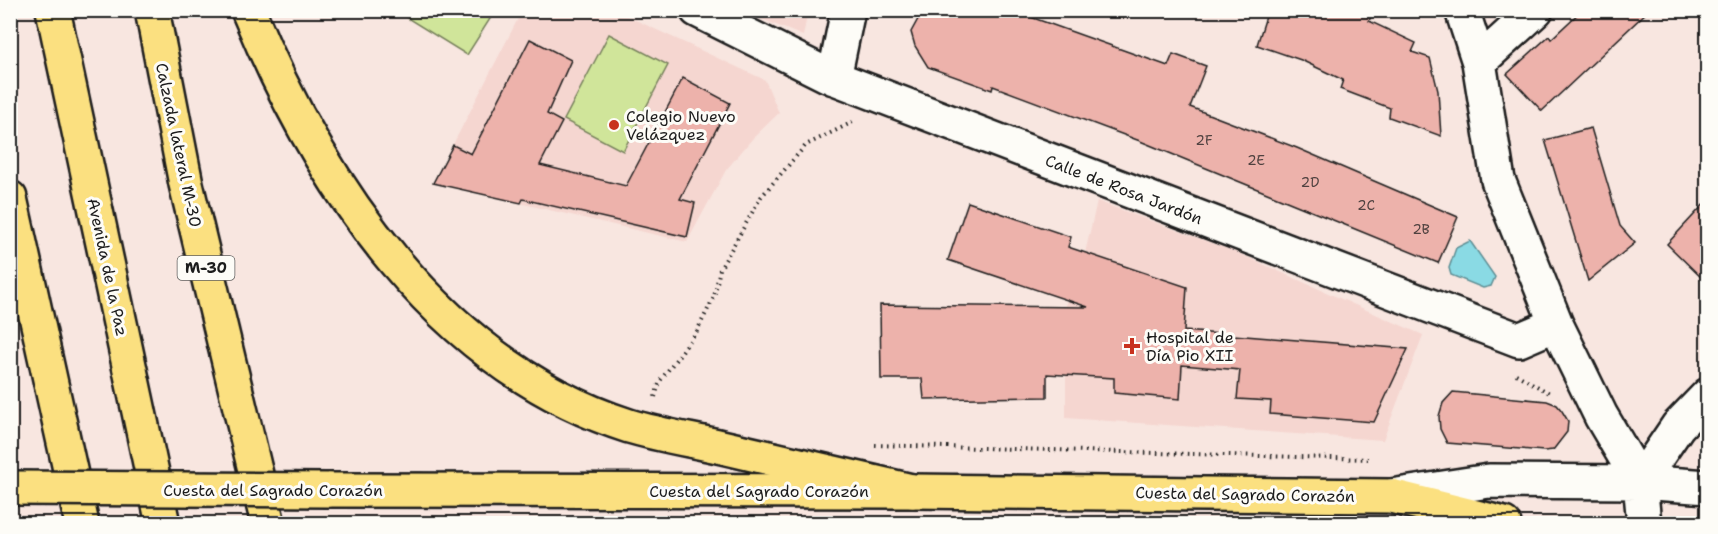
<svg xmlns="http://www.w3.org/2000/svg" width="1718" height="534" font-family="'Shantell Sans',sans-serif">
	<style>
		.built { fill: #f5d6d0 }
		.green { fill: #d0e59a; stroke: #76805b; stroke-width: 1.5 }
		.water { fill: #8adae4; stroke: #5e8e94; stroke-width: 1.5 }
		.building { fill: #edb2ab; stroke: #1c1c1c; stroke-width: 1.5 }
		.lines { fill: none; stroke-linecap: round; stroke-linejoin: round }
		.minor-casing { stroke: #1c1c1c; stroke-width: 38 }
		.major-casing { stroke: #1c1c1c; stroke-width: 38 }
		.highway-casing { stroke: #1c1c1c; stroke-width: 38 }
		.path { stroke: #1c1c1c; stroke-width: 4; stroke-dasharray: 1.5 4.5; stroke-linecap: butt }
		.minor { stroke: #fdfcf7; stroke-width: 33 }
		.major { stroke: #fbe080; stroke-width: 33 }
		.highway { stroke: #fbe080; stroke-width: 33 }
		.major-bridge-casing { stroke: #1c1c1c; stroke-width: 38; stroke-linecap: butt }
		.major-bridge { stroke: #fbe080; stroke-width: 33 }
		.poi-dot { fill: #c8321e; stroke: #fdfcf7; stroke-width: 2 }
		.labels { text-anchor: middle; stroke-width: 6; stroke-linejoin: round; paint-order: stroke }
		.number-label { font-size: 14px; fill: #504240 }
		.shield { fill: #fdfcf7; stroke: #605f5e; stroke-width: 1.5 }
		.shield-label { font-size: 15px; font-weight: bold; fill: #1c1c1c }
		.poi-label { font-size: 16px; fill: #1c1c1c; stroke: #fdfcf7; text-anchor: start }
		.street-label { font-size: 16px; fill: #1c1c1c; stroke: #fdfcf7 }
	</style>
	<rect width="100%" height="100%" fill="#f8e6e0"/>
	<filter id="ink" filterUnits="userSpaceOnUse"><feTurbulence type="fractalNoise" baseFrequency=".0167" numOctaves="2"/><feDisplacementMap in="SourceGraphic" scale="12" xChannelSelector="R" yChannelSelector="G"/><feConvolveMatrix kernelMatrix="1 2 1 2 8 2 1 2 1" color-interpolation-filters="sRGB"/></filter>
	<g filter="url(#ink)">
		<path class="built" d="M 522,11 L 616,11 L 765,80 L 779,113 L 753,138 L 726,170 L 687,242 L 433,183 Z
			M 742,11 L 808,10 L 808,11 L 803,36 Z
			M 1097,201 L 1233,251 L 1423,335 L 1383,440 L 1066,418 L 1066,304 L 1075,272 L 1085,253 Z"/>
		<path class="green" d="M 396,11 L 495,11 L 467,55 Z
			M 609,34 L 668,65 L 623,151 L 564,120 Z"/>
		<path class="water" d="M 1470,241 L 1495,277 L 1491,286 L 1483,288 L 1451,275 L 1449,268 L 1456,248 Z"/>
		<path class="building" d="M 923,10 L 1011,10 L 1168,66 L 1173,54 L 1206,66 L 1190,107 L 1297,148 L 1458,217 L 1438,263 L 1140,141 L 993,86 L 992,90 L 928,67 L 915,46 L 911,32 Z
			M 1268,10 L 1374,10 L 1369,21 L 1416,43 L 1412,52 L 1430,58 L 1438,91 L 1441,136 L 1389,117 L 1390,108 L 1340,89 L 1343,80 L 1301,60 L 1257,45 Z
			M 1582,10 L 1649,10 L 1542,111 L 1507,74 L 1549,36 L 1551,39 Z
			M 530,39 L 571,60 L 547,114 L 562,122 L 540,165 L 626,186 L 683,78 L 730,103 L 680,199 L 695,203 L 687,237 L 523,199 L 521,203 L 433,183 L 453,145 L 471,154 Z
			M 1591,128 L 1620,226 L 1635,243 L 1588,281 L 1545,140 Z
			M 1707,201 L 1707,283 L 1667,244 Z
			M 968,202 L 1071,237 L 1068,247 L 1187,287 L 1184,331 L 1408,349 L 1374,422 L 1270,414 L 1271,401 L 1237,399 L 1240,370 L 1182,365 L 1180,399 L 1114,393 L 1114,378 L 1047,374 L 1047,397 L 924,399 L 922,379 L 881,379 L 880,305 L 1088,307 L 948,260 Z
			M 1453,392 L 1547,401 L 1557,405 L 1562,411 L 1568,421 L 1567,432 L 1553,450 L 1544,451 L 1447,443 L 1440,429 L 1439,416 L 1443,403 Z"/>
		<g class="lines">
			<g class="minor-casing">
				<path id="minor" d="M 697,10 L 827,75 L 1519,340 L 1556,324
					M 1462,10 L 1479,62 L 1498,180 L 1556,324 L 1601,416 L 1640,482 L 1644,524
					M 1479,62 L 1536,10
					M 834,78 L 848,10
					M 1640,482 L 1678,426 L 1708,395
					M 1391,496 L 1489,481 L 1640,482 L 1708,487"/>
			</g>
			<g class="major-casing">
				<path id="major" d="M 328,490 L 912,491 L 1391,496 L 1504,524"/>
			</g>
			<g class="highway-casing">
				<path id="highway" d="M 53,10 L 163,524
					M 152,10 L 186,184 L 268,524
					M 248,10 C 320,185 440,366 629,426 C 659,435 691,440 722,447 C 785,462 849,476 912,491
					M 10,198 L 82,524"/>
			</g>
			<path class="path" d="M 1516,374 L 1551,394
				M 655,397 L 660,381 L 697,331 L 714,297 L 720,269 L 761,197 L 806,145 L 853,122
				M 875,445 L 1368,459"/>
			<use href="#minor" class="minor"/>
			<use href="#major" class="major"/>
			<use href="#highway" class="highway"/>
			<g class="major-bridge-casing">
				<path id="major-bridge" d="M 10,488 L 328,490"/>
			</g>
			<use href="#major-bridge" class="major-bridge"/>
		</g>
	</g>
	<g class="poi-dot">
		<circle cx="614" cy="125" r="6"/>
		<path d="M1129 337h6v6h6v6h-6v6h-6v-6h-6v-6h6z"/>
	</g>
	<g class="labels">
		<g class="number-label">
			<text x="1204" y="145">2F</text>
			<text x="1256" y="165">2E</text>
			<text x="1310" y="187">2D</text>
			<text x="1366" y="210">2C</text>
			<text x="1421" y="234">2B</text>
		</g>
		<rect class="shield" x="177.5" y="256" width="57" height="24" rx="4.5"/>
		<g class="shield-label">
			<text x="206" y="273">M-30</text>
		</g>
		<g class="poi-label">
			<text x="626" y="122">Colegio Nuevo<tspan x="626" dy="18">Velázquez</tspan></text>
			<text x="1146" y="343">Hospital de<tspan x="1146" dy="18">Día Pio XII</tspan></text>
		</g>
		<g class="street-label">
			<text transform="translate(179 145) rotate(78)" y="6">Calzada lateral M-30</text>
			<text transform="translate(1124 189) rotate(21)" y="6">Calle de Rosa Jardón</text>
			<text transform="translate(108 267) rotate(78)" y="6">Avenida de la Paz</text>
			<text x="273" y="496">Cuesta del Sagrado Corazón</text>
			<text x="759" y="497">Cuesta del Sagrado Corazón</text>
			<text transform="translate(1245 494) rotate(1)" y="6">Cuesta del Sagrado Corazón</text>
		</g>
	</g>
	<rect width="1718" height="534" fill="none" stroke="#fdfcf7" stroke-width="36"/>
	<rect x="18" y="18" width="1682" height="498" fill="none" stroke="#1c1c1c" stroke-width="2" filter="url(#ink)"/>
</svg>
